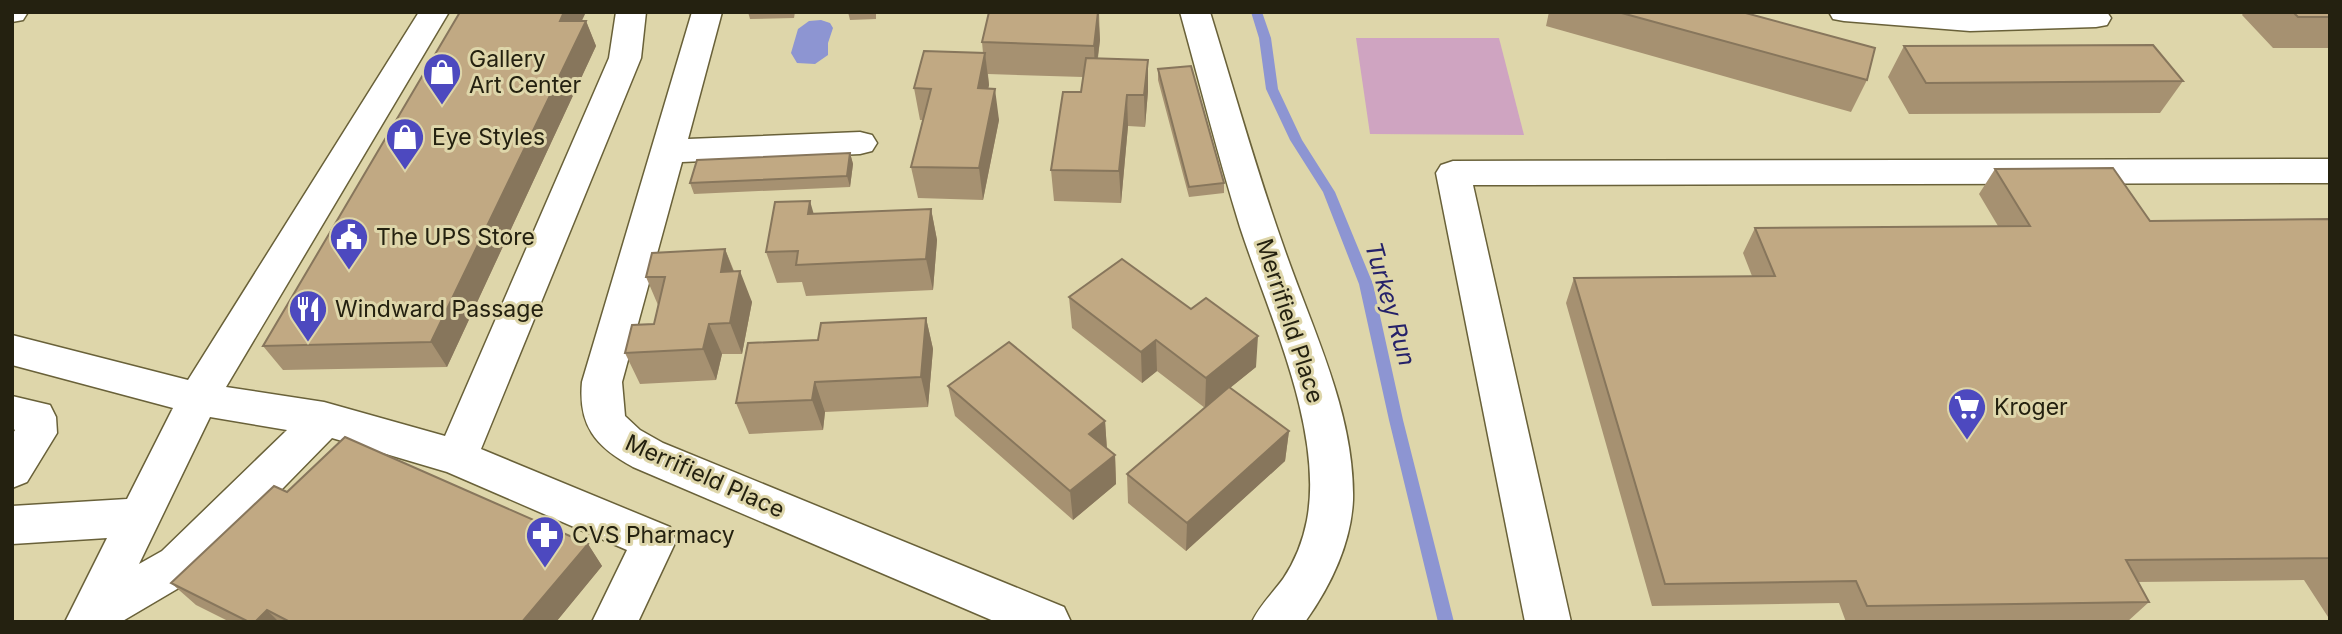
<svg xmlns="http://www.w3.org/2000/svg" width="2342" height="634" font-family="Inter,sans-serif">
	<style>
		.green { fill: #cfa4c1 }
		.water { fill: #8d95d2 }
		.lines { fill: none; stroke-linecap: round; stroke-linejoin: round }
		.stream { fill: #8d95d2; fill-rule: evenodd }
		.minor-casing { stroke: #696139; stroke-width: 3 }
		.minor { fill: #fff; fill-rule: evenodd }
		.wall { fill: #a69171 }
		.shaded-wall { fill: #87765c }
		.building { fill: #c1a983; stroke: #87765c; stroke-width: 2 }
		.labels { text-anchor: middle; stroke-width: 6; stroke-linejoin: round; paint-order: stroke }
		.poi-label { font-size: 23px; fill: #242110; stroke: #ded6aa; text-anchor: start }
		.street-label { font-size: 23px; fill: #242110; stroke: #ded6aa }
		.water-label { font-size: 24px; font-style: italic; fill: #252169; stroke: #ded6aa }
	</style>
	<rect width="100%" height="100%" fill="#ded6aa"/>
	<path class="green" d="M 1356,38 L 1499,38 L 1524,135 L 1370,134 Z"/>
	<path class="water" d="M 821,20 L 830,23 L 833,28 L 828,43 L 828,55 L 815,64 L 797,63 L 791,53 L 798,29 L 809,21 Z"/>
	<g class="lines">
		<path class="stream" d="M 1251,12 L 1262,12 L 1271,38 L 1278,89 L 1302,140 L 1335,192 L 1373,284 L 1403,420 L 1454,622 L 1438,622 L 1389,420 L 1359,284 L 1323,192 L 1290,140 L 1266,89 L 1259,38 Z"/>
		<g class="minor-casing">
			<path id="minor" d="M 12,12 L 28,12 L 23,20 L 12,22 Z
				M 419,12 L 449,12 L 226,387 L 324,402 L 445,436 L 609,58 L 616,12 L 646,12 L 641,58 L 481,449 L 670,527 L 676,541 L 638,622 L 592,622 L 627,550 L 447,472 L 332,438 L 194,579 L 121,622 L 65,622 L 107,538 L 12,544 L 12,506 L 127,499 L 173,408 L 12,365 L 12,335 L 188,380 ZM 210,417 L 287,430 L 162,551 L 139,564 Z
				M 692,12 L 722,12 L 688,139 L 860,132 L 872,135 L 877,143 L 872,151 L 860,154 L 682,162 L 622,382 L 625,416 L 640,430 L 663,443 L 1064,607 L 1071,622 L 996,622 L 633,467 C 596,447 578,426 582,382 Z
				M 1180,12 L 1210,12 C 1234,90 1256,169 1283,245 C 1311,327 1355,412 1353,500 C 1351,544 1330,587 1305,622 L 1252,622 C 1260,605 1272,594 1283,579 C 1295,561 1303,541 1307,520 C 1324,430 1268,313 1240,227 C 1218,156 1200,84 1180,12 Z
				M 1829,12 L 2107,12 L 2111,18 L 2107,25 L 2096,27 L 1970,31 L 1844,21 L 1833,19 Z
				M 2330,159 L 2330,183 L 1473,185 L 1571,622 L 1525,622 L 1436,173 L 1441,165 L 1453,161 Z
				M 12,396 L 50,405 L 56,417 L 57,433 L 27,482 L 12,488 L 12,435 L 15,430 L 12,428 Z"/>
		</g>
		<use href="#minor" class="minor"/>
	</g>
	<path class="wall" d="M 748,12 L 795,12 L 794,18 L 750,19 Z
		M 848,12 L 876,12 L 876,19 L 850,20 Z
		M 989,12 L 1099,12 L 1100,40 L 1098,58 L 1148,60 L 1148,91 L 1145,127 L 1128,126 L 1121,203 L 1054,201 L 1051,170 L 1081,92 L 1083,77 L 988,74 L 989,85 L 988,88 L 999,120 L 983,200 L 918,198 L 911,167 L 923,120 L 920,120 L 914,88 L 983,53 L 982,42 Z
		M 1549,12 L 1742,12 L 1867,80 L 1851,112 L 1546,26 Z
		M 2244,12 L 2330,12 L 2330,48 L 2273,48 L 2242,15 Z
		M 582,21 L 586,21 L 596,46 L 447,367 L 283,370 L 263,346 Z
		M 1904,46 L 2183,81 L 2160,113 L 1909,114 L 1888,77 Z
		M 1158,69 L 1224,183 L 1224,193 L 1189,197 L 1158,80 Z
		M 850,153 L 853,164 L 850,187 L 694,194 L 690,183 Z
		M 1995,169 L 2150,221 L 2330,219 L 2330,620 L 2304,580 L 2138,582 L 2149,602 L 2127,622 L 1846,622 L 1839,603 L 1652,606 L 1566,303 L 1574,278 L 1752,276 L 1743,253 L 1755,228 L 1998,226 L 1979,194 Z
		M 931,209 L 937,240 L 933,290 L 806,296 L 802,282 L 777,283 L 766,252 L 814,214 Z
		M 725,249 L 734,271 L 752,302 L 742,354 L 722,354 L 716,380 L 640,384 L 625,353 L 654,324 L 658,305 L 646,277 Z
		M 1069,297 L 1256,367 L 1230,388 L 1289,431 L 1285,461 L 1186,551 L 1128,503 L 1127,474 L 1205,408 L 1157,371 L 1142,383 L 1072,328 Z
		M 926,318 L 933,349 L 928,407 L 825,412 L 823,430 L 749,434 L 736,403 L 818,340 Z
		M 948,386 L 1105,421 L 1107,449 L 1115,455 L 1116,484 L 1073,520 L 955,416 Z
		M 287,492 L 588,544 L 602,566 L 556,622 L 230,622 L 196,605 L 171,583 Z"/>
	<path class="shaded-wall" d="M 564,12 L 586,12 L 570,46 L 560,21 Z
		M 1098,12 L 1100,40 L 1095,77 L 1094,46 Z
		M 586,21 L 596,46 L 447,367 L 431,342 Z
		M 985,53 L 989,85 L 982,120 L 978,88 Z
		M 1148,60 L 1148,91 L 1145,127 L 1144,95 Z
		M 995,89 L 999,120 L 983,200 L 979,168 Z
		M 1127,95 L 1128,126 L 1121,203 L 1119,171 Z
		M 850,153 L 853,164 L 850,187 L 847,176 Z
		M 810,201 L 819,232 L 808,214 Z
		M 931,209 L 937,240 L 933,290 L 926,259 Z
		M 725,249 L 737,281 L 721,272 Z
		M 740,271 L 752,302 L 742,354 L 730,323 Z
		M 926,318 L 933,349 L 928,407 L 921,377 Z
		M 709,324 L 722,354 L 716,380 L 703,349 Z
		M 1258,336 L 1256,367 L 1205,408 L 1206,378 Z
		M 1156,340 L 1157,371 L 1142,383 L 1141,352 Z
		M 815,382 L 825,412 L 823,430 L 812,400 Z
		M 1105,421 L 1107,451 L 1089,434 Z
		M 1289,431 L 1285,461 L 1186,551 L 1187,523 Z
		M 1115,455 L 1116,484 L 1073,520 L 1070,491 Z
		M 588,544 L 602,566 L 556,622 L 522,622 Z
		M 267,610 L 279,622 L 255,622 Z"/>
	<path class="building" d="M 460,12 L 564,12 L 560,21 L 586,21 L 431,342 L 263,346 Z
		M 989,12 L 1098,12 L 1094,46 L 982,42 Z
		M 1618,12 L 1742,12 L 1875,48 L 1867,80 Z
		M 2293,12 L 2330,12 L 2330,17 L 2298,17 Z
		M 2153,45 L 2183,81 L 1926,83 L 1904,46 Z
		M 924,51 L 985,53 L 978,88 L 995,89 L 979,168 L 911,167 L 931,89 L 914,88 Z
		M 1086,58 L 1148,60 L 1144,95 L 1127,95 L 1119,171 L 1051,170 L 1063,92 L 1081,92 Z
		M 1191,66 L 1224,183 L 1189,187 L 1158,69 Z
		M 850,153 L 847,176 L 690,183 L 697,160 Z
		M 2113,168 L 2150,221 L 2330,219 L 2330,558 L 2126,560 L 2149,602 L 1867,606 L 1856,581 L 1665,584 L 1574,278 L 1775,276 L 1755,228 L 2030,226 L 1995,169 Z
		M 810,201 L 808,214 L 931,209 L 926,259 L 796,265 L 798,251 L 766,252 L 775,202 Z
		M 725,249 L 721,272 L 740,271 L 730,323 L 709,324 L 703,349 L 625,353 L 632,325 L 654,324 L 665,277 L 646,277 L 652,253 Z
		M 1122,259 L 1191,309 L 1206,298 L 1258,336 L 1206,378 L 1156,340 L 1141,352 L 1069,297 Z
		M 926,318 L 921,377 L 815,382 L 812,400 L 736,403 L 748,343 L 818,340 L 821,323 Z
		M 1009,342 L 1105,421 L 1089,434 L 1115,455 L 1070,491 L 948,386 Z
		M 1229,387 L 1289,431 L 1187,523 L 1127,474 Z
		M 345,437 L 588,544 L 522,622 L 290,622 L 267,610 L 255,622 L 249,622 L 171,583 L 274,486 L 287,492 Z"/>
	<defs>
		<g id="shop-pin" transform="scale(2.0125)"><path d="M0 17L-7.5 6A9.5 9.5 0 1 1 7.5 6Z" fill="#4d49bf" stroke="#ded6aa"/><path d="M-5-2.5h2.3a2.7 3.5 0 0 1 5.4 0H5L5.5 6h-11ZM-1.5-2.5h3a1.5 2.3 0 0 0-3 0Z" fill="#fff"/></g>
		<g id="civic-pin" transform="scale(2.0125)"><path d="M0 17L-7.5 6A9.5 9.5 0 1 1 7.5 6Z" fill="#4d49bf" stroke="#ded6aa"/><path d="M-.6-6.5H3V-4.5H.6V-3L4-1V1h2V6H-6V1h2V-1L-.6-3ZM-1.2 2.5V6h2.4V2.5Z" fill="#fff"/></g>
		<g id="restaurant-pin" transform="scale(2.0125)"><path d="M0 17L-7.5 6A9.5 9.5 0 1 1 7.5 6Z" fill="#4d49bf" stroke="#ded6aa"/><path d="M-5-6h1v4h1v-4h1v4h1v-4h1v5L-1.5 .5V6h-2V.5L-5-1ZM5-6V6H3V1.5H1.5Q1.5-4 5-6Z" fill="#fff"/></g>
		<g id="supermarket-pin" transform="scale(2.0125)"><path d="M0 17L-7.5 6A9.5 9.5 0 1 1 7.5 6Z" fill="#4d49bf" stroke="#ded6aa"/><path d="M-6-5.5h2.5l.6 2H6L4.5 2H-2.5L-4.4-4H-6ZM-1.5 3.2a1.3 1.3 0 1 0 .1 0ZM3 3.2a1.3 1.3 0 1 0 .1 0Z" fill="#fff"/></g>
		<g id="pharmacy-pin" transform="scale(2.0125)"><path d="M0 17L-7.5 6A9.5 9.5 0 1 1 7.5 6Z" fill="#4d49bf" stroke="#ded6aa"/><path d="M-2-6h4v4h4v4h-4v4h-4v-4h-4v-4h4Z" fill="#fff"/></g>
	</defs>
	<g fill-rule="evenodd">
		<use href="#shop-pin" x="442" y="72"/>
		<use href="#shop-pin" x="405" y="137"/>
		<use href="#civic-pin" x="349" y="237"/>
		<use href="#restaurant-pin" x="308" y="309"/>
		<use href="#supermarket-pin" x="1967" y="407"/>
		<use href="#pharmacy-pin" x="545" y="535"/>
	</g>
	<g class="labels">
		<g class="poi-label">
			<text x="469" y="67">Gallery<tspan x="469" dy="26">Art Center</tspan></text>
			<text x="432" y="145">Eye Styles</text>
			<text x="376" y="245">The UPS Store</text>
			<text x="335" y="317">Windward Passage</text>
			<text x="1994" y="415">Kroger</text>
			<text x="572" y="543">CVS Pharmacy</text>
		</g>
		<g class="street-label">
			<text transform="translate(1290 321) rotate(72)" y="8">Merrifield Place</text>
			<text transform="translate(705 476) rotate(24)" y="8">Merrifield Place</text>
		</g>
		<g class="water-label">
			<text transform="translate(1390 304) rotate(74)" y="8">Turkey Run</text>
		</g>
	</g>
	<rect width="2342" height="634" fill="none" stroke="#242110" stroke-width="28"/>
</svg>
